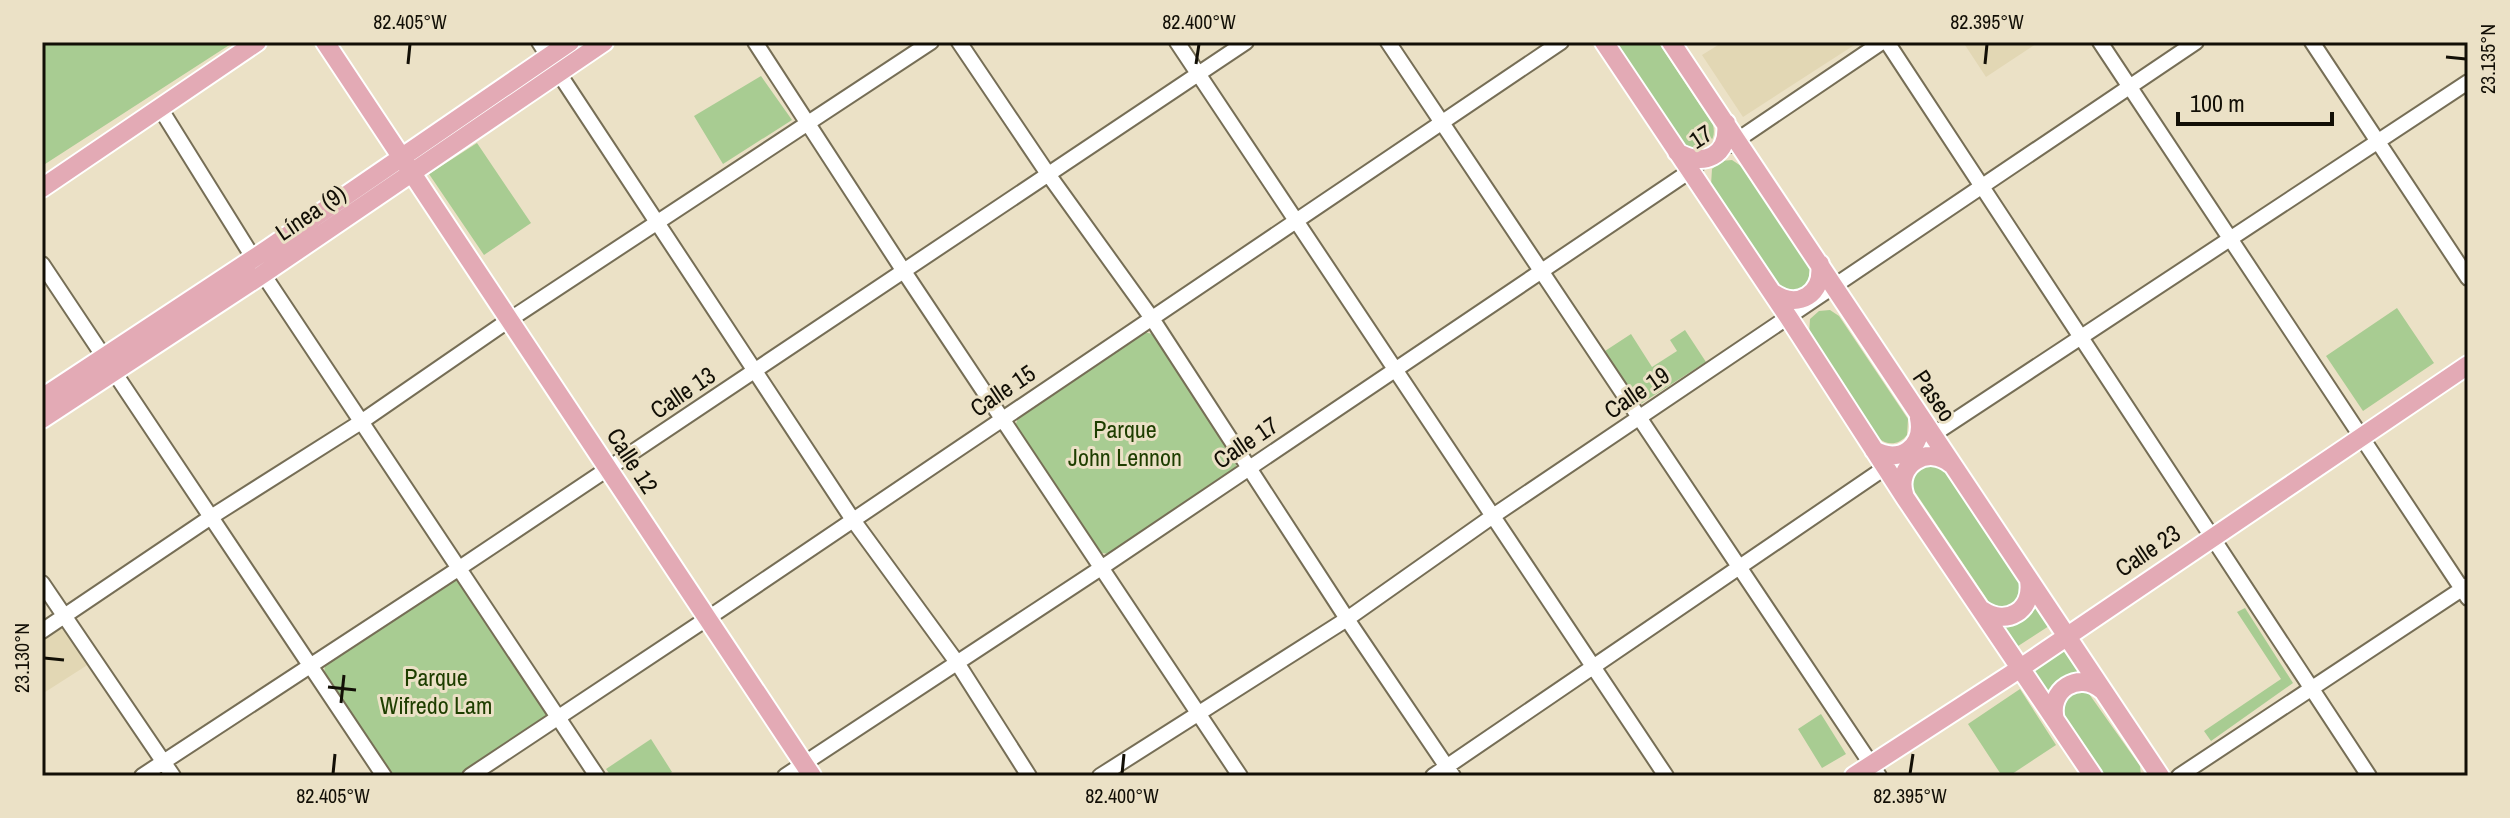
<svg xmlns="http://www.w3.org/2000/svg" width="2510" height="818" font-family="'Archivo Narrow',sans-serif">
	<style>
		.built { fill: #e2d7b4 }
		.green { fill: #a8cc92 }
		.lines { fill: none; stroke-linecap: round; stroke-linejoin: round }
		.minor-casing { stroke: #766e56; stroke-width: 18 }
		.major-casing { stroke: #fff; stroke-width: 22 }
		.minor { stroke: #fff; stroke-width: 14 }
		.major { stroke: #e3aab5; stroke-width: 18 }
		.ticks { fill: none; stroke: #120f06; stroke-width: 3 }
		.labels { text-anchor: middle; stroke-width: 6; stroke-linejoin: round; paint-order: stroke }
		.street-label { font-size: 24px; fill: #120f06; stroke: #ebe1c6 }
		.park-label { font-size: 24px; fill: #1e3e00; stroke: #ebe1c6 }
		.neatline { fill: none; stroke: #120f06; stroke-width: 3 }
		.ticks-label { font-size: 20px; text-anchor: middle; fill: #120f06 }
	</style>
	<rect width="100%" height="100%" fill="#ebe1c6"/>
	<path class="built" d="M 1723,42 L 1859,42 L 1743,117 L 1702,55 Z
		M 1963,42 L 2039,42 L 1986,77 Z
		M 64,627 L 89,664 L 42,694 L 42,641 Z"/>
	<path class="green" d="M 42,42 L 234,42 L 42,166 Z
		M 1615,42 L 1658,42 L 1713,125 C 1716,137 1711,146 1699,150 L 1683,144 Z
		M 761,76 L 792,120 L 723,164 L 694,116 Z
		M 477,143 L 531,223 L 484,255 L 429,174 Z
		M 1732,160 L 1741,166 L 1810,268 L 1809,285 L 1795,294 L 1780,288 L 1711,185 L 1712,169 L 1721,161 Z
		M 2397,308 L 2434,363 L 2363,411 L 2326,356 Z
		M 1830,310 L 1839,316 L 1908,419 L 1907,435 C 1899,445 1888,446 1878,438 L 1809,335 L 1810,319 L 1819,311 Z
		M 1685,330 L 1706,362 L 1639,405 L 1605,351 L 1631,334 L 1652,367 L 1677,351 L 1670,340 Z
		M 1143,332 L 1158,335 L 1238,457 L 1235,470 L 1109,554 L 1095,552 L 1014,429 L 1018,418 Z
		M 1921,462 L 1941,466 L 2021,586 L 2022,597 L 2006,611 L 1991,605 L 1911,486 L 1910,474 Z
		M 452,580 L 462,582 L 547,708 L 547,718 L 462,776 L 390,776 L 324,677 L 325,661 Z
		M 2036,603 L 2050,622 L 2049,626 L 2015,648 L 2001,625 Z
		M 2245,608 L 2293,683 L 2211,741 L 2204,731 L 2281,679 L 2237,612 Z
		M 2064,651 L 2080,673 L 2052,687 L 2044,696 L 2031,672 Z
		M 2020,689 L 2056,745 L 2009,776 L 2002,776 L 1968,724 Z
		M 2087,691 L 2140,766 L 2141,776 L 2104,776 L 2061,714 L 2066,692 Z
		M 1821,714 L 1846,754 L 1822,768 L 1798,729 Z
		M 651,739 L 672,772 L 666,776 L 611,776 L 606,769 Z"/>
	<g class="lines">
		<g class="minor-casing">
			<path id="minor" d="M 539,42 L 548,56
				M 755,42 L 903,270 L 1240,776
				M 959,42 L 1048,174 L 1151,317 L 1353,628 L 1453,776
				M 1177,42 L 1666,776
				M 1388,42 L 1879,776
				M 1887,42 L 2369,776
				M 2100,42 L 2468,598
				M 2312,42 L 2468,278
				M 558,72 L 853,520 L 956,661 L 1029,776
				M 160,108 L 254,259
				M 1730,145 L 1882,42
				M 42,264 L 104,357
				M 263,274 L 597,776
				M 114,372 L 384,776
				M 1925,440 L 2468,82
				M 42,583 L 173,776
				M 42,631 L 211,517 L 361,422 L 509,320 L 931,42
				M 142,776 L 458,569 L 1246,42
				M 470,776 L 720,610 L 1561,42
				M 785,776 L 1101,568 L 1696,167
				M 1100,776 L 1347,619 L 1493,516 L 2196,42
				M 1433,776 L 1892,463
				M 2179,776 L 2468,585"/>
		</g>
		<g class="major-casing">
			<path id="major" d="M 325,42 L 812,776
				M 1604,42 L 1789,318 L 1906,499 L 2093,776
				M 1671,42 L 2160,776
				M 1677,152 C 1703,168 1730,156 1726,123
				M 42,188 L 257,42
				M 1773,293 C 1798,310 1824,294 1820,264
				M 42,398 L 268,249 L 570,42
				M 42,419 L 263,274 L 604,42
				M 1874,450 C 1899,465 1925,447 1919,418
				M 1904,494 C 1895,465 1928,444 1951,464
				M 1982,610 C 2007,627 2034,610 2029,580
				M 2055,720 C 2047,690 2079,670 2102,690
				M 1854,776 L 2010,675 L 2468,365"/>
		</g>
		<use href="#minor" class="minor"/>
		<use href="#major" class="major"/>
	</g>
	<path class="ticks" d="M 2446,57 L 2466,59M 408,64 L 410,44M 1196,64 L 1199,44M 1985,64 L 1987,44M 44,658 L 64,660M 328,687 L 356,690M 341,703 L 344,675M 333,774 L 335,754M 1122,774 L 1124,754M 1910,774 L 1913,754"/>
	<g class="labels">
		<g class="street-label">
			<text transform="translate(1701 137) rotate(-33)" y="8">17</text>
			<text transform="translate(311 213) rotate(-34)" y="8">Línea (9)</text>
			<text transform="translate(1003 391) rotate(-34)" y="8">Calle 15</text>
			<text transform="translate(683 393) rotate(-34)" y="8">Calle 13</text>
			<text transform="translate(1637 393) rotate(-34)" y="8">Calle 19</text>
			<text transform="translate(1934 396) rotate(56)" y="8">Paseo</text>
			<text transform="translate(1246 443) rotate(-34)" y="8">Calle 17</text>
			<text transform="translate(632 461) rotate(57)" y="8">Calle 12</text>
			<text transform="translate(2148 551) rotate(-34)" y="8">Calle 23</text>
		</g>
		<g class="park-label">
			<text x="1125" y="438">Parque<tspan x="1125" dy="28">John Lennon</tspan></text>
			<text x="436" y="686">Parque<tspan x="436" dy="28">Wifredo Lam</tspan></text>
		</g>
	</g>
	<rect width="2510" height="818" fill="none" stroke="#ebe1c6" stroke-width="88"/>
	<path d="M2178 112v12h154v-12" fill="none" stroke="#120f06" stroke-width="4"/>
	<text x="2190" y="112" font-size="24" fill="#120f06" stroke="#ebe1c6" stroke-width="6" paint-order="stroke">100 m</text>
	<rect x="44" y="44" width="2422" height="730" class="neatline"/>
	<g class="ticks-label">
		<text x="410" y="29">82.405°W</text>
		<text x="1199" y="29">82.400°W</text>
		<text x="1987" y="29">82.395°W</text>
		<text transform="translate(2488 59) rotate(-90)" y="7">23.135°N</text>
		<text transform="translate(22 658) rotate(-90)" y="7">23.130°N</text>
		<text x="333" y="803">82.405°W</text>
		<text x="1122" y="803">82.400°W</text>
		<text x="1910" y="803">82.395°W</text>
	</g>
</svg>
